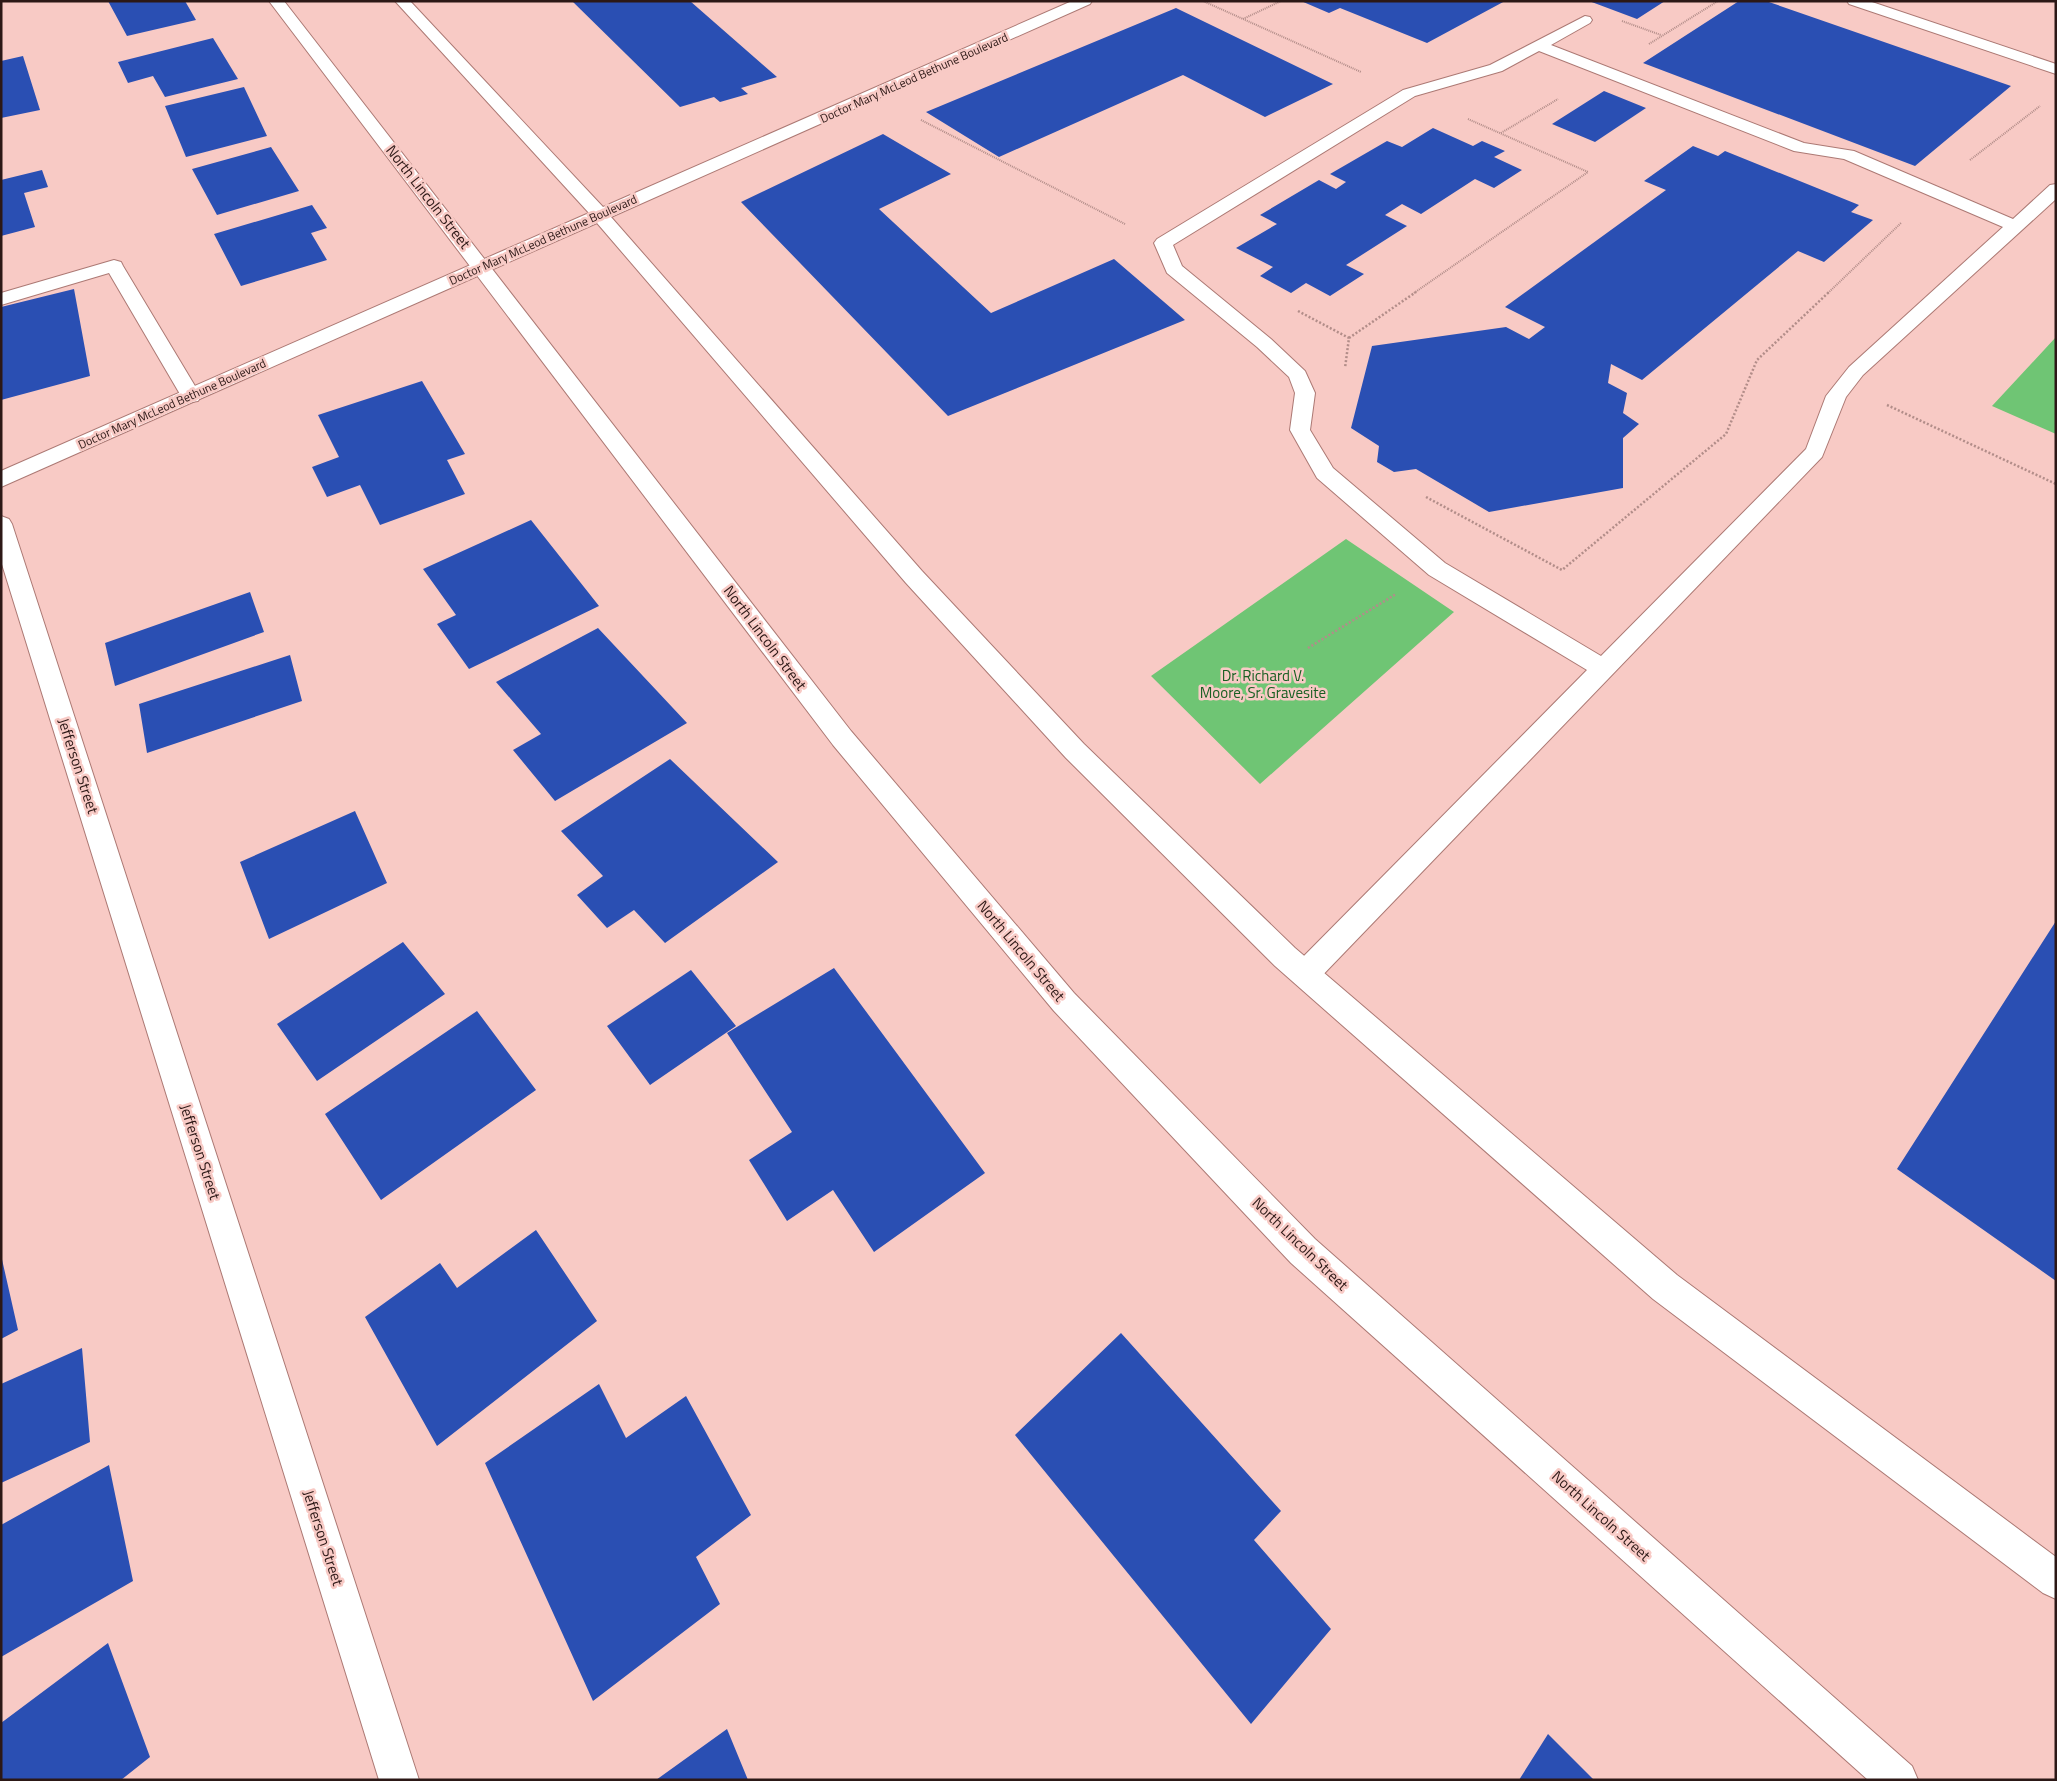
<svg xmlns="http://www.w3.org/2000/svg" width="2057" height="1781" font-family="'Titillium Web',sans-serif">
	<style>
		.green { fill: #6fc574 }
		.building { fill: #2a4fb3 }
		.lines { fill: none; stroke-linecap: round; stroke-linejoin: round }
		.service-casing { stroke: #ac7974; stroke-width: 2 }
		.minor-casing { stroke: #ac7974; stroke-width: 2 }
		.tertiary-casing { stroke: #ac7974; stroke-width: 2 }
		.path-far1 { stroke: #b28d89; stroke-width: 2; stroke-dasharray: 1 1; stroke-linecap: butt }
		.path { stroke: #b28d89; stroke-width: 2.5; stroke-dasharray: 2 2; stroke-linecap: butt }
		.service { fill: #fff; fill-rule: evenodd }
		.minor { fill: #fff; fill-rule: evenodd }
		.tertiary { fill: #fff; fill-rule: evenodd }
		.labels { text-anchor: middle; stroke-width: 5; stroke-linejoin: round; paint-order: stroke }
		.far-street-label { font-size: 12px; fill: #2c1816; stroke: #f8cac5 }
		.street-label { font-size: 15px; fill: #2c1816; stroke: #f8cac5 }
		.park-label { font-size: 15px; fill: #185f22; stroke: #f8cac5 }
	</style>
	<rect width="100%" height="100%" fill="#f8cac5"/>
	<path class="green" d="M 2056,337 L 2056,434 L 1992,406 Z
		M 1346,539 L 1454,612 L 1260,784 L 1151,676 Z"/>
	<path class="building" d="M 108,1 L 185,1 L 196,20 L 127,36 Z
		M 572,1 L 690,1 L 777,77 L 741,88 L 748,94 L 720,102 L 714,97 L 680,107 Z
		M 1301,1 L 1505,1 L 1427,43 L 1340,8 L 1329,13 Z
		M 1589,1 L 1665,1 L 1637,19 Z
		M 1739,1 L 1766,1 L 2011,86 L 1915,166 L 1643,63 Z
		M 1176,8 L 1333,84 L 1265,117 L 1183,75 L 999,157 L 926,112 Z
		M 213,38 L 238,79 L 165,97 L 153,76 L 128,83 L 118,62 Z
		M 23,56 L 40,110 L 1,118 L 1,61 Z
		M 244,87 L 267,136 L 186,157 L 165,106 Z
		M 1604,91 L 1646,108 L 1595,142 L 1552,124 Z
		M 1433,128 L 1473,146 L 1482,141 L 1505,151 L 1494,157 L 1522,170 L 1494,188 L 1475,179 L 1421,214 L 1402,204 L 1385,215 L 1407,226 L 1346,265 L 1364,274 L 1330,296 L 1306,283 L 1291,293 L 1260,276 L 1273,267 L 1236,248 L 1277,224 L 1260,215 L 1319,180 L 1336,189 L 1346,182 L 1330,174 L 1387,141 L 1402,147 Z
		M 883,134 L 951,174 L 879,209 L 991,313 L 1114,259 L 1185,320 L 948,416 L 741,202 Z
		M 1693,146 L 1718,156 L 1725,151 L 1859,205 L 1851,212 L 1873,220 L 1824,262 L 1798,251 L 1642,380 L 1611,364 L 1608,383 L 1627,393 L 1623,413 L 1639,424 L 1623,438 L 1623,488 L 1489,512 L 1416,469 L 1394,472 L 1377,462 L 1379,446 L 1351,428 L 1372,346 L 1506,327 L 1529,339 L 1545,327 L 1505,307 L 1666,190 L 1644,181 Z
		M 271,147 L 299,191 L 217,215 L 192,169 Z
		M 42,170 L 48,187 L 24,193 L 35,227 L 1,236 L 1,180 Z
		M 312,205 L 327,228 L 311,233 L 327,260 L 241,286 L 214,234 Z
		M 74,289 L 90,376 L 1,400 L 1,307 Z
		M 422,381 L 465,454 L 447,460 L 465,494 L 380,525 L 360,485 L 327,497 L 312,467 L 339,457 L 318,415 Z
		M 531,520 L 599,606 L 469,669 L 437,624 L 456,615 L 423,569 Z
		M 250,592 L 264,632 L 115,686 L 105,643 Z
		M 598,628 L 687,723 L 555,801 L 513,750 L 541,734 L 496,682 Z
		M 290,655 L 302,701 L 147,753 L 139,704 Z
		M 670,759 L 778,862 L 665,943 L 634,910 L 607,928 L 577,895 L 603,876 L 561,831 Z
		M 355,811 L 387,883 L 269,939 L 240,862 Z
		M 2056,921 L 2056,1281 L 1897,1169 Z
		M 403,942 L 445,994 L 317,1081 L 277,1024 Z
		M 834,968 L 985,1173 L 874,1252 L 833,1190 L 787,1221 L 749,1160 L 792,1132 L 727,1033 Z
		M 691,970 L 736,1026 L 650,1085 L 607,1026 Z
		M 477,1011 L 536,1090 L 381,1200 L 325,1114 Z
		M 536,1230 L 597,1321 L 437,1446 L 365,1317 L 440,1263 L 457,1288 Z
		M 1,1255 L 18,1330 L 1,1339 Z
		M 1121,1333 L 1281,1511 L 1254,1540 L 1331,1629 L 1251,1724 L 1015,1435 Z
		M 82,1348 L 90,1442 L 1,1483 L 1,1384 Z
		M 599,1384 L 626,1438 L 686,1396 L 751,1515 L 696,1557 L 720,1604 L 593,1701 L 485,1463 Z
		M 109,1465 L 133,1581 L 1,1657 L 1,1525 Z
		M 108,1643 L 150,1757 L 121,1780 L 1,1780 L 1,1723 Z
		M 727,1729 L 748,1780 L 656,1780 Z
		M 1548,1734 L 1594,1780 L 1519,1780 Z"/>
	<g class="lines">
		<g class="service-casing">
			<path id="service" d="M 1847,1 L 1869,1 L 2056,64 L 2056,74 L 1849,4 Z
				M 1585,16 L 1590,17 L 1592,20 L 1590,23 L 1551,45 L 1804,143 L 1854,151 L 2013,219 L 2050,185 L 2056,184 L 2056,199 L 1863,375 L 1846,397 L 1822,457 L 1315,983 L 1305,987 L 1295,983 L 1291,974 L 1295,965 L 1587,670 L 1429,575 L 1317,478 L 1290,430 L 1295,393 L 1289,377 L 1257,347 L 1167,273 L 1154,243 L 1157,239 L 1403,90 L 1490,65 ZM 1539,51 L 1794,151 L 1844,159 L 2003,227 L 1849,367 L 1826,396 L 1806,449 L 1601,656 L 1445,563 L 1333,468 L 1310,430 L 1315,393 L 1305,371 L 1271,339 L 1182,266 L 1173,245 L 1415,96 L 1502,71 Z
				M 114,260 L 121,262 L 123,266 L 201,396 L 198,401 L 191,402 L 184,401 L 109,273 L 1,305 L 1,293 Z"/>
		</g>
		<g class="minor-casing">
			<path id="minor" d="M 269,1 L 284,1 L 851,731 L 1074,993 L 1315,1239 L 1912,1766 L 1918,1780 L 1868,1780 L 1291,1263 L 1054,1011 L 833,745 Z
				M 1,516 L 9,519 L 12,524 L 419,1780 L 379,1780 L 1,561 Z"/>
		</g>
		<g class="tertiary-casing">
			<path id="tertiary" d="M 395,1 L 410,1 L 603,207 L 1072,1 L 1092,1 L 1090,4 L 611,217 L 922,571 L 1084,744 L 1295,948 L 1677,1275 L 2056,1557 L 2056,1599 L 2043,1593 L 1653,1299 L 1275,966 L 1066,758 L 906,583 L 597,223 L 1,487 L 1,471 L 589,213 Z"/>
		</g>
		<path class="path-far1" d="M 1203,1 L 1361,72
			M 1243,19 L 1281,1
			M 1622,21 L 1661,35
			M 1649,44 L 1718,1
			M 1468,119 L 1588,172
			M 921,120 L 1125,224
			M 1501,133 L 1558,99
			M 1970,160 L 2040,106
			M 1414,293 L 1588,172
			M 1828,293 L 1901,223"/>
		<path class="path" d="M 1298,311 L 1349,338 L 1345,368
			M 1349,338 L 1416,292
			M 1887,405 L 2056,484
			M 1426,497 L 1562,570 L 1726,434 L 1757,360 L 1829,292
			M 1308,648 L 1396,594"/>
		<use href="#service" class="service"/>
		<use href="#minor" class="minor"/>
		<use href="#tertiary" class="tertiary"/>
	</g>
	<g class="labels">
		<g class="far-street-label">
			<text transform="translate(914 78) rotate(-24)" y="4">Doctor Mary McLeod Bethune Boulevard</text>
			<text transform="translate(543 240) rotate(-24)" y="4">Doctor Mary McLeod Bethune Boulevard</text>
			<text transform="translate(172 404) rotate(-24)" y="4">Doctor Mary McLeod Bethune Boulevard</text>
		</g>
		<g class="street-label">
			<text transform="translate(428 197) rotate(52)" y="5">North Lincoln Street</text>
			<text transform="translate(765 638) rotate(53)" y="5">North Lincoln Street</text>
			<text transform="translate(78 766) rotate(72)" y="5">Jefferson Street</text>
			<text transform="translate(1021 951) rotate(50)" y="5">North Lincoln Street</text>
			<text transform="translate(200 1152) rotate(72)" y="5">Jefferson Street</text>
			<text transform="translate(1300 1244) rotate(44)" y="5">North Lincoln Street</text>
			<text transform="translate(1601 1516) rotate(42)" y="5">North Lincoln Street</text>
			<text transform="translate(323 1538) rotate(72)" y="5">Jefferson Street</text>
		</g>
		<g class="park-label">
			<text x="1263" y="681">Dr. Richard V.<tspan x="1263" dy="17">Moore, Sr. Gravesite</tspan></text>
		</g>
	</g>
	<rect width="2057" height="1781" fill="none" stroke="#2c1816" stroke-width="5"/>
</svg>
